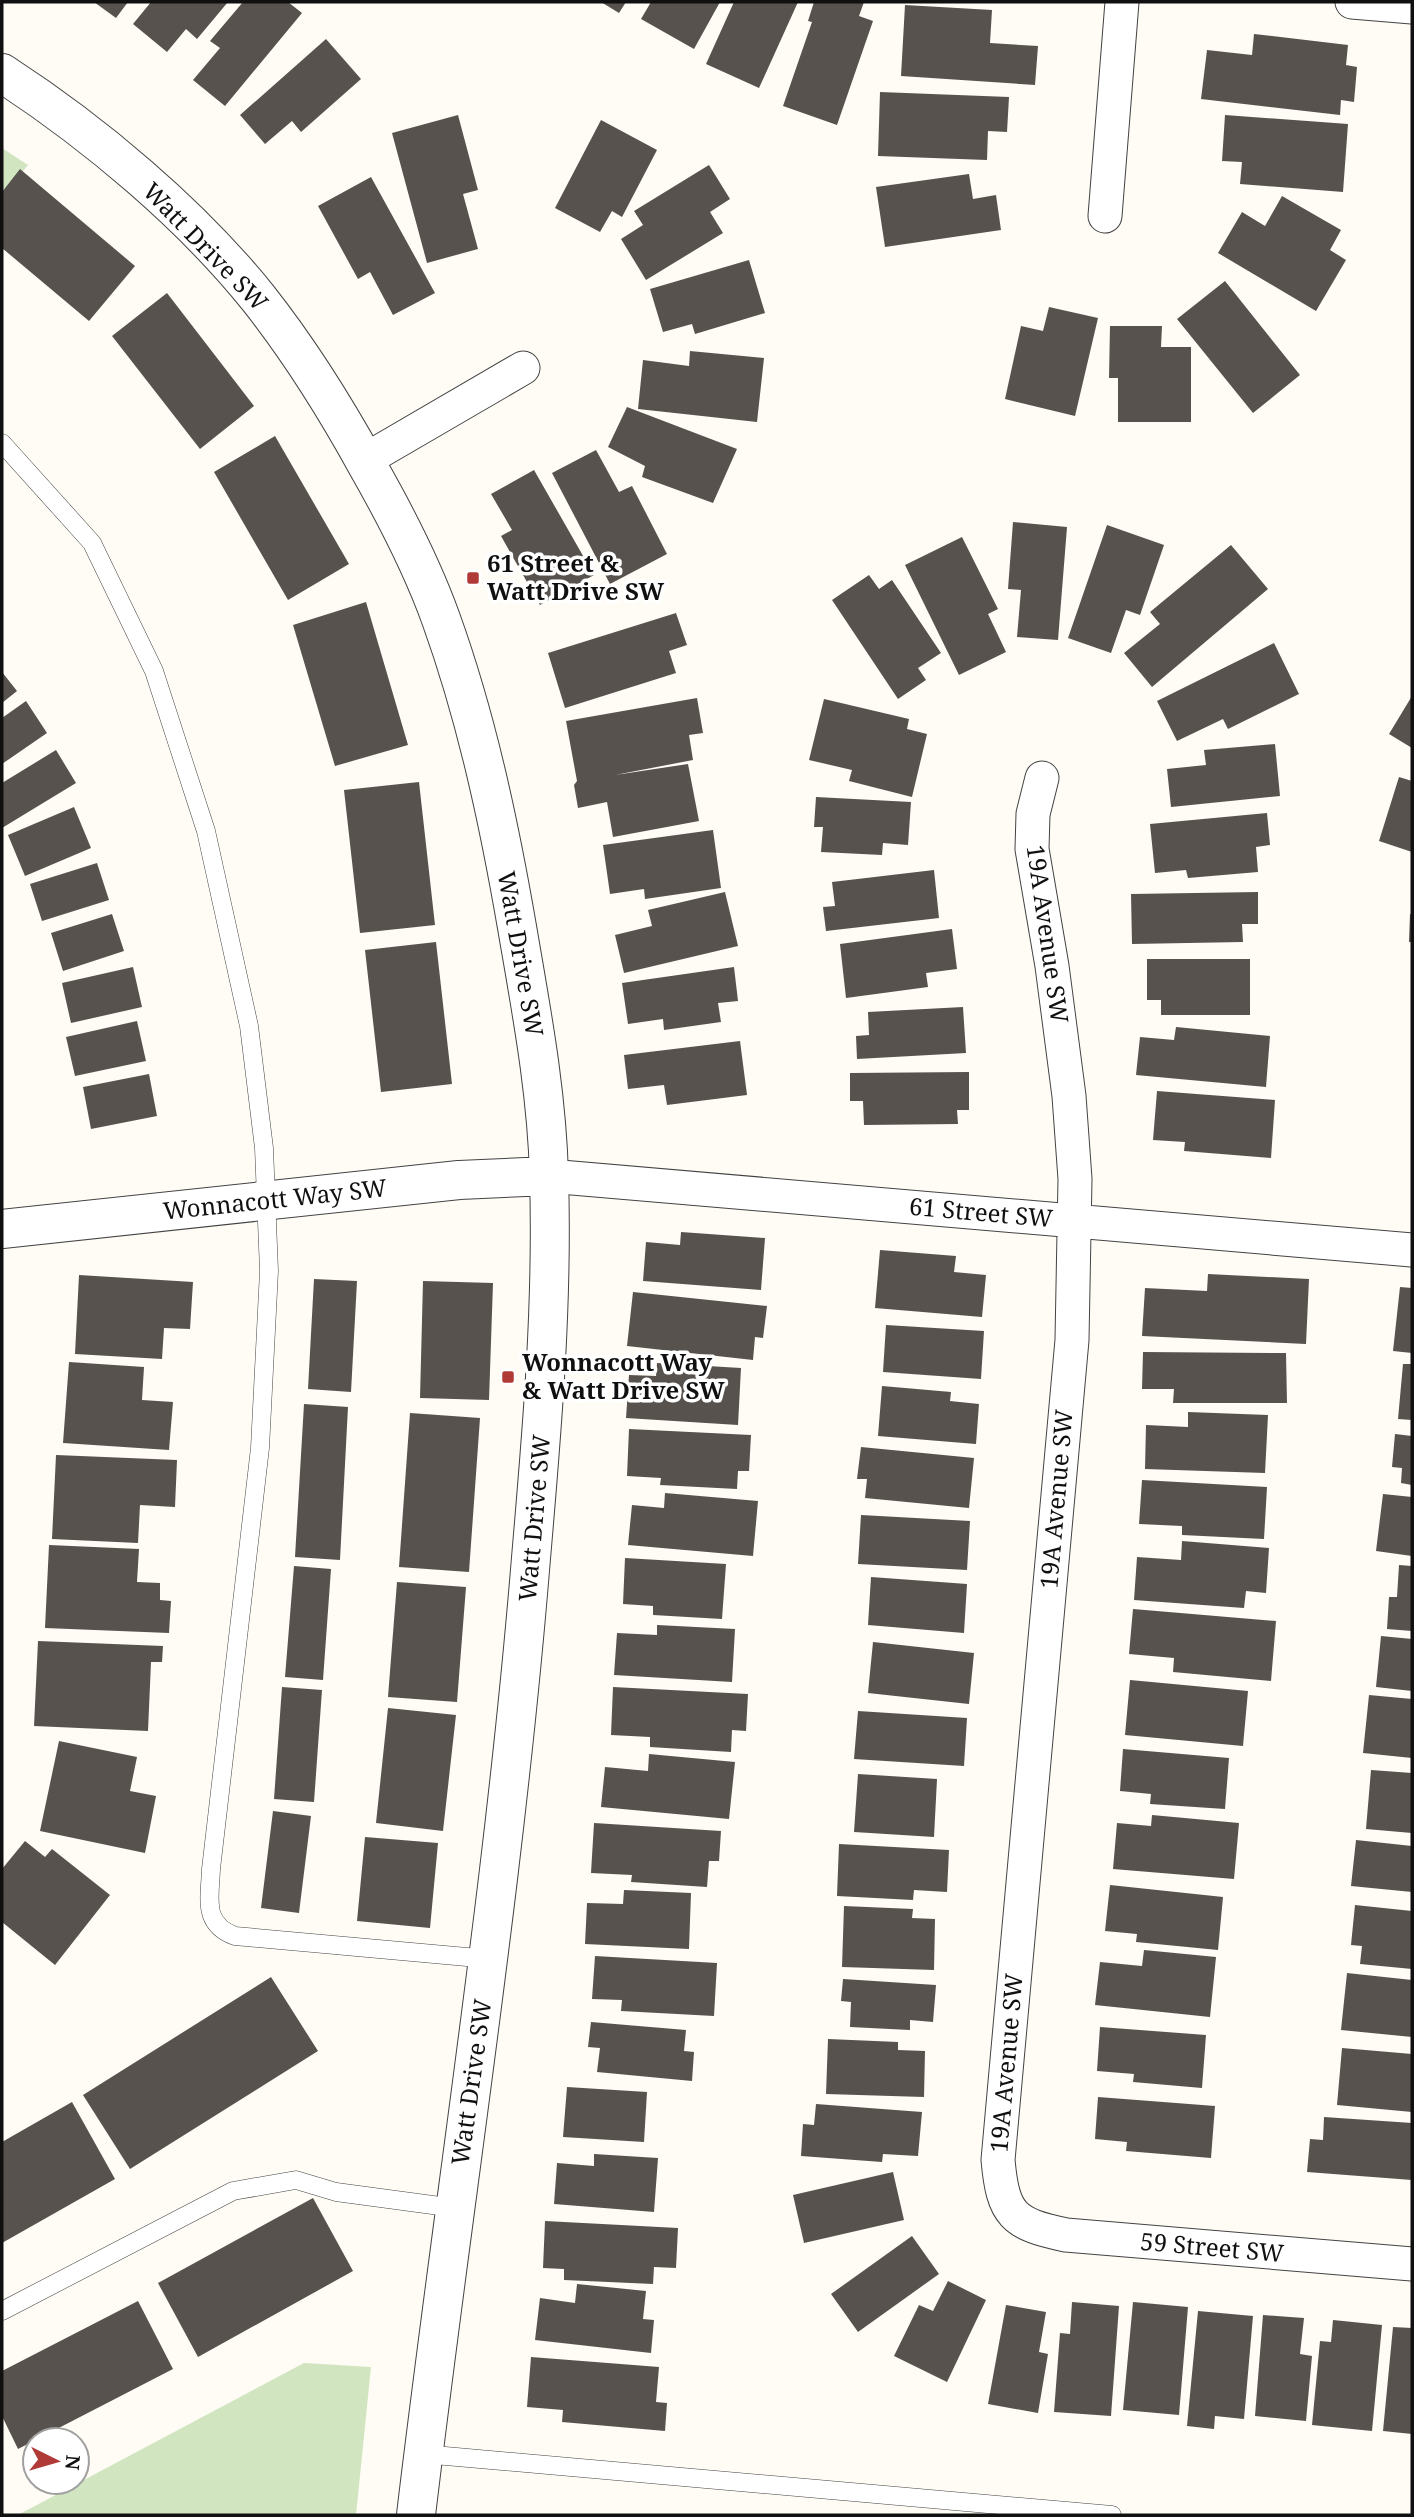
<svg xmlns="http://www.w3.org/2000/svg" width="1414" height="2517" font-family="'Noto Serif',serif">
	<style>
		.green { fill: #d1e5c0 }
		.building { fill: #57524d }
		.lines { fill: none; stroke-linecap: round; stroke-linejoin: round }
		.service-casing { stroke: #434343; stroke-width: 19 }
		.minor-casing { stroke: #434343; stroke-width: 35 }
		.tertiary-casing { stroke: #434343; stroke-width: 40 }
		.service { stroke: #fff; stroke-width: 18 }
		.minor { stroke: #fff; stroke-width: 33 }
		.tertiary { stroke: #fff; stroke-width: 38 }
		.poi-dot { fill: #b03a37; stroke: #fff; stroke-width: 2.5 }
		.labels { text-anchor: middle; stroke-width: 7; stroke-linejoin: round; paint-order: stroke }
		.street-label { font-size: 24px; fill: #101010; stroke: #fff }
		.poi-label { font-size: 24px; font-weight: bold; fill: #101010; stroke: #fff; text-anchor: start }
	</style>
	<rect width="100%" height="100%" fill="#fefcf4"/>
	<path class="green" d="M 2,148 L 28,165 L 2,197 Z
		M 304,2363 L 371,2367 L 356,2515 L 18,2515 Z"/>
	<path class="building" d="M 94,2 L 128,2 L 116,18 Z
		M 151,2 L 228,2 L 197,39 L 186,29 L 167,52 L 133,24 Z
		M 243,2 L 288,2 L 302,13 L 225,106 L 193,80 L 220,48 L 210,41 Z
		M 601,2 L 626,2 L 619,13 Z
		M 651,2 L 720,2 L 694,49 L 641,19 Z
		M 734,2 L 798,2 L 759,88 L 706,64 Z
		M 814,2 L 864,2 L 859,16 L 873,21 L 837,125 L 783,106 L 812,22 L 808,21 Z
		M 905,5 L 992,10 L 990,43 L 1038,46 L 1035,85 L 901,76 Z
		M 1254,34 L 1348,45 L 1346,65 L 1357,67 L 1354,102 L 1341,100 L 1340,115 L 1201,99 L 1207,50 L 1252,55 Z
		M 326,39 L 361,79 L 301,132 L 292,121 L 265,144 L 240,115 Z
		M 880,92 L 1009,97 L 1007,132 L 988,131 L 987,160 L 878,156 Z
		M 458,115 L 478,190 L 463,194 L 478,249 L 427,263 L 392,133 Z
		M 1225,115 L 1348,124 L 1343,192 L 1240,184 L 1242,162 L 1222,161 Z
		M 601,120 L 657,150 L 622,217 L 612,211 L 600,232 L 555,208 Z
		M 709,165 L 730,199 L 710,212 L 723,233 L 646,280 L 621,239 L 643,225 L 634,211 Z
		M 20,169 L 135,266 L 89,321 L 2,248 L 2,192 Z
		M 969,174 L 973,199 L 996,195 L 1001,230 L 885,247 L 876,187 Z
		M 371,177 L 435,293 L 393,315 L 370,272 L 358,279 L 318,206 Z
		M 1282,196 L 1341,230 L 1330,250 L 1346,260 L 1316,311 L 1218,253 L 1242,212 L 1265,226 Z
		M 749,260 L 765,313 L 695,334 L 692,324 L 663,332 L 650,289 Z
		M 1225,281 L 1300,375 L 1253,413 L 1177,319 Z
		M 167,293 L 254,406 L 200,449 L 112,336 Z
		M 1049,307 L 1098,318 L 1075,416 L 1005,399 L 1021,326 L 1043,331 Z
		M 1110,326 L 1162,326 L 1161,347 L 1191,347 L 1191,422 L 1118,422 L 1118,378 L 1109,378 Z
		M 690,351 L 764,358 L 757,422 L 638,409 L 643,360 L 689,366 Z
		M 627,407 L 737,449 L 713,503 L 642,477 L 645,466 L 608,447 Z
		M 275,436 L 349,564 L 288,600 L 214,472 Z
		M 596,450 L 619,492 L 632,486 L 667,554 L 610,584 L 552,473 Z
		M 534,470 L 594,575 L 540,605 L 501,536 L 512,530 L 491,494 Z
		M 1013,522 L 1067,527 L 1058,640 L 1017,637 L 1021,590 L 1008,589 Z
		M 1107,525 L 1164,545 L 1140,615 L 1126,610 L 1111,653 L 1068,638 Z
		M 962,537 L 998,609 L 988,614 L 1006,652 L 959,675 L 905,565 Z
		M 1231,545 L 1268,589 L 1152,687 L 1124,653 L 1160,624 L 1150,612 Z
		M 869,575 L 879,589 L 892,580 L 941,653 L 918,668 L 926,680 L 898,699 L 832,600 Z
		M 366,602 L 408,745 L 335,766 L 293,625 Z
		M 676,613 L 687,645 L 669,651 L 676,673 L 565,708 L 548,653 Z
		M 1274,643 L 1299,694 L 1228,729 L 1223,719 L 1177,741 L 1157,701 Z
		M 2,672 L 17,691 L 2,703 Z
		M 1412,696 L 1412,748 L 1389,734 Z
		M 697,698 L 703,733 L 689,735 L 693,760 L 615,775 L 688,764 L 699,821 L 613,837 L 607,802 L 578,808 L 574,785 L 577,781 L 566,721 Z
		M 824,699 L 909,719 L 907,729 L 927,734 L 912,797 L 849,781 L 852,770 L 809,760 Z
		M 26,701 L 47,733 L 2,764 L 2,718 Z
		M 1275,744 L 1280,796 L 1171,807 L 1167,769 L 1206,765 L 1204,750 Z
		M 56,750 L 76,783 L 2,828 L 2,783 Z
		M 1399,777 L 1412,781 L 1412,852 L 1379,841 Z
		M 419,782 L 435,925 L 360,933 L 344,790 Z
		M 816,797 L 911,802 L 908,845 L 883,843 L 882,855 L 821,852 L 823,827 L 814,827 Z
		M 74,807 L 91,848 L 25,876 L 8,835 Z
		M 1267,813 L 1270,845 L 1256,847 L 1258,872 L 1188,878 L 1186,870 L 1155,873 L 1150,824 Z
		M 713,830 L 721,888 L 645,899 L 644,889 L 610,894 L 603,845 Z
		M 97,863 L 109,900 L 42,921 L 30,884 Z
		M 934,870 L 939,918 L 826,931 L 823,907 L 835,906 L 832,882 Z
		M 725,892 L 738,946 L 624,973 L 615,935 L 652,926 L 648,910 Z
		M 1258,892 L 1258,924 L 1242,924 L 1243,942 L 1132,944 L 1131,894 Z
		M 112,914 L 124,951 L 63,971 L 51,933 Z
		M 1410,914 L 1412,914 L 1412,942 L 1409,942 Z
		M 952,929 L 957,969 L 926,973 L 928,987 L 846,998 L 840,944 Z
		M 436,942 L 452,1084 L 381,1092 L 365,950 Z
		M 1147,959 L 1250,959 L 1250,1015 L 1161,1015 L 1161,1000 L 1147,1000 Z
		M 133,967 L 142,1007 L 71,1023 L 62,983 Z
		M 734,967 L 738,1001 L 718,1003 L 721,1022 L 664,1030 L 663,1019 L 628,1024 L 622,983 Z
		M 963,1007 L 966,1053 L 857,1059 L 856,1036 L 869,1035 L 868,1012 Z
		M 137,1021 L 146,1061 L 75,1076 L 66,1037 Z
		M 1176,1027 L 1270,1036 L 1266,1087 L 1136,1075 L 1140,1037 L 1174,1040 Z
		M 740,1041 L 747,1095 L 667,1105 L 664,1085 L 628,1089 L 624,1055 Z
		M 969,1072 L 969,1110 L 957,1110 L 958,1124 L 864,1125 L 863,1101 L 850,1101 L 850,1073 Z
		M 149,1074 L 157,1116 L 91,1129 L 83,1087 Z
		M 1157,1091 L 1275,1100 L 1271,1158 L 1184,1151 L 1185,1142 L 1153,1140 Z
		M 681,1232 L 765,1238 L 761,1290 L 643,1281 L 646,1242 L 680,1245 Z
		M 880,1250 L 956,1256 L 954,1272 L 986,1275 L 982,1317 L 875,1308 Z
		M 1208,1274 L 1309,1279 L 1306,1344 L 1142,1336 L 1145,1288 L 1207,1291 Z
		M 79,1275 L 193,1282 L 190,1329 L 164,1328 L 162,1359 L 75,1354 Z
		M 314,1279 L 357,1281 L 351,1392 L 308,1389 Z
		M 423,1281 L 493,1283 L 489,1400 L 420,1398 Z
		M 1400,1287 L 1412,1288 L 1412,1353 L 1393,1351 Z
		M 633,1292 L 767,1306 L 763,1338 L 755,1337 L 753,1360 L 627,1346 Z
		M 886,1325 L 984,1331 L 981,1379 L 883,1372 Z
		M 1143,1352 L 1286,1353 L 1287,1403 L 1173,1403 L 1174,1389 L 1142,1389 Z
		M 69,1362 L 144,1367 L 142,1400 L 173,1402 L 169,1450 L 63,1443 Z
		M 657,1363 L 741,1368 L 738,1425 L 626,1418 L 629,1375 L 656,1376 Z
		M 1403,1364 L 1412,1364 L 1412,1420 L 1398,1419 Z
		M 882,1386 L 951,1392 L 950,1401 L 979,1404 L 976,1444 L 878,1436 Z
		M 304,1404 L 348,1407 L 340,1560 L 295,1557 Z
		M 1188,1412 L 1268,1415 L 1265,1473 L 1145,1469 L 1146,1425 L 1188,1427 Z
		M 410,1413 L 480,1418 L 469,1572 L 399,1567 Z
		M 629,1429 L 751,1435 L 749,1471 L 738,1471 L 737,1489 L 660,1485 L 661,1478 L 627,1476 Z
		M 1395,1434 L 1412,1436 L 1412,1485 L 1401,1483 L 1402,1468 L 1392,1467 Z
		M 861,1447 L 974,1458 L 969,1508 L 865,1498 L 867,1479 L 857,1479 Z
		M 56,1455 L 177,1460 L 175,1507 L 140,1505 L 138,1543 L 52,1539 Z
		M 1142,1480 L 1267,1487 L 1264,1539 L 1182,1535 L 1182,1526 L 1139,1524 Z
		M 665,1493 L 758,1501 L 753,1556 L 628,1545 L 632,1505 L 664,1508 Z
		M 1383,1494 L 1412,1497 L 1412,1556 L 1376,1551 Z
		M 861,1515 L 970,1521 L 967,1570 L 858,1564 Z
		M 1182,1541 L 1269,1548 L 1266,1593 L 1246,1591 L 1244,1608 L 1134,1600 L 1137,1557 L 1181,1560 Z
		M 49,1545 L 139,1549 L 137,1582 L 160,1583 L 160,1600 L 171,1601 L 169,1633 L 45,1628 Z
		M 625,1558 L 726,1564 L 722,1619 L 653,1615 L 653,1606 L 623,1604 Z
		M 1399,1565 L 1412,1566 L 1412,1631 L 1387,1629 L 1389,1597 L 1397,1597 Z
		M 294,1566 L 331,1569 L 323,1680 L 285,1677 Z
		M 871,1577 L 967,1584 L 964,1633 L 868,1625 Z
		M 397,1582 L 466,1587 L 457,1702 L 388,1697 Z
		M 1133,1609 L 1276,1621 L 1271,1681 L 1173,1672 L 1174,1658 L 1129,1654 Z
		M 657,1625 L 735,1629 L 732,1682 L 614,1675 L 617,1633 L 657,1635 Z
		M 1381,1636 L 1412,1639 L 1412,1691 L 1376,1687 Z
		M 38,1641 L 163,1646 L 162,1662 L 151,1662 L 148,1731 L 34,1726 Z
		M 873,1642 L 974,1653 L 969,1704 L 868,1693 Z
		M 1130,1680 L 1248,1691 L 1243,1746 L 1125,1735 Z
		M 282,1687 L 322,1690 L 314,1802 L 274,1799 Z
		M 613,1687 L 748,1694 L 746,1731 L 732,1730 L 731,1752 L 650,1747 L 650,1737 L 611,1735 Z
		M 1369,1695 L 1412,1699 L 1412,1758 L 1363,1753 Z
		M 388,1708 L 456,1715 L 443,1831 L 376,1823 Z
		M 858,1711 L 967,1718 L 964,1766 L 854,1759 Z
		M 59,1741 L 137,1757 L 130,1791 L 156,1796 L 145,1853 L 40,1831 Z
		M 1123,1749 L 1229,1758 L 1225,1809 L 1150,1804 L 1151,1794 L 1120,1791 Z
		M 649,1754 L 735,1762 L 729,1819 L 601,1807 L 605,1767 L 648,1771 Z
		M 1371,1770 L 1412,1773 L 1412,1833 L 1366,1829 Z
		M 858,1774 L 937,1779 L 934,1837 L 854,1832 Z
		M 273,1811 L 311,1816 L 299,1913 L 261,1908 Z
		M 1152,1815 L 1239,1823 L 1234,1879 L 1113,1869 L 1117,1823 L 1151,1826 Z
		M 594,1823 L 721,1831 L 719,1861 L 709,1861 L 707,1887 L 631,1882 L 632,1875 L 591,1873 Z
		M 365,1837 L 438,1843 L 430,1928 L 357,1921 Z
		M 1356,1840 L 1412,1846 L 1412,1892 L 1351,1886 Z
		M 25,1841 L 45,1857 L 52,1849 L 110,1895 L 55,1965 L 2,1922 L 2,1869 Z
		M 839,1844 L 949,1850 L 947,1892 L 914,1890 L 913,1900 L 837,1896 Z
		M 1110,1885 L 1223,1897 L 1218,1950 L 1136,1942 L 1137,1934 L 1105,1931 Z
		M 624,1890 L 691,1893 L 689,1949 L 585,1944 L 587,1903 L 623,1904 Z
		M 1355,1905 L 1412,1911 L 1412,1969 L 1360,1964 L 1362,1946 L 1351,1945 Z
		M 844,1906 L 913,1909 L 912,1918 L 935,1919 L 934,1970 L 842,1967 Z
		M 1144,1950 L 1216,1957 L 1210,2017 L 1095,2005 L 1100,1962 L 1142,1966 Z
		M 595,1956 L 717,1963 L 714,2016 L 621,2011 L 622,2000 L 592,1999 Z
		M 1347,1973 L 1412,1980 L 1412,2037 L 1341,2030 Z
		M 271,1977 L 318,2051 L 130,2169 L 83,2095 Z
		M 843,1979 L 936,1985 L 933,2022 L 910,2020 L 910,2030 L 850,2027 L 851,2002 L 841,2001 Z
		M 591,2022 L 686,2030 L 684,2051 L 694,2052 L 692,2081 L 597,2072 L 600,2048 L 588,2047 Z
		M 1100,2027 L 1206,2035 L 1202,2088 L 1133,2082 L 1134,2074 L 1097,2071 Z
		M 828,2039 L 898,2042 L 898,2050 L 925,2051 L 924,2097 L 826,2094 Z
		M 1342,2048 L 1412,2054 L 1412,2112 L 1337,2105 Z
		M 567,2087 L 647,2092 L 644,2142 L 563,2137 Z
		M 1098,2097 L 1215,2106 L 1211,2158 L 1126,2151 L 1127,2142 L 1095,2139 Z
		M 72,2102 L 115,2179 L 2,2243 L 2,2142 Z
		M 816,2104 L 922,2112 L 918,2156 L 883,2154 L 882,2162 L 801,2156 L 803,2124 L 814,2125 Z
		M 1324,2117 L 1412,2123 L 1412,2180 L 1307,2172 L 1310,2139 L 1323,2140 Z
		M 594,2154 L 658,2158 L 654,2212 L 554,2204 L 557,2163 L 594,2166 Z
		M 893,2172 L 904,2220 L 804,2243 L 793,2195 Z
		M 313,2198 L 353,2271 L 198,2357 L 158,2283 Z
		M 545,2221 L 678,2228 L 676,2268 L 654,2267 L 653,2284 L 564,2280 L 564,2269 L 543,2268 Z
		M 912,2236 L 939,2274 L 858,2332 L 831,2294 Z
		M 948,2281 L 986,2300 L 947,2382 L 894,2356 L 919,2305 L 933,2311 Z
		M 577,2284 L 646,2291 L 643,2319 L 654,2320 L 651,2353 L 535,2340 L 540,2298 L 575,2303 Z
		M 138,2301 L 173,2369 L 18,2449 L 2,2416 L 2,2371 Z
		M 1072,2302 L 1119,2306 L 1111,2416 L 1054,2412 L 1060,2333 L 1070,2334 Z
		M 1133,2302 L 1188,2307 L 1179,2415 L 1123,2410 Z
		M 1006,2305 L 1046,2312 L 1039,2352 L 1048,2354 L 1038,2413 L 988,2404 Z
		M 1198,2311 L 1253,2316 L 1244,2419 L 1215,2416 L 1214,2429 L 1187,2426 Z
		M 1263,2315 L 1304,2318 L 1300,2354 L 1312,2356 L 1306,2421 L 1255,2416 Z
		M 1333,2320 L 1382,2325 L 1372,2431 L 1312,2425 L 1320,2341 L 1331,2342 Z
		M 1393,2327 L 1412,2328 L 1412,2434 L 1383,2431 Z
		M 531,2357 L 659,2367 L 656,2402 L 667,2403 L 665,2431 L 562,2422 L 563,2410 L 527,2407 Z"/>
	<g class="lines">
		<g class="service-casing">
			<path id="service" d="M 2,443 L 92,543 L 154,671 L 206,831 L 249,1026 L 264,1148 L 269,1271 L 260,1448 L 211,1869 C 210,1898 202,1924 235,1936 L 489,1959
				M 2,2311 L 233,2191 L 296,2180 L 336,2192 L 455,2208
				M 423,2454 L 1112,2515"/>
		</g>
		<g class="minor-casing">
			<path id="minor" d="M 1352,2 L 1412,7
				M 1105,216 L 1122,2
				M 365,460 L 523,368
				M 1042,778 L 1033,814 L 1032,849 L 1052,966 L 1069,1096 L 1075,1179 L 1072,1340 L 998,2160 C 1003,2215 1013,2224 1066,2235 L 1412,2264
				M 549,1176 L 1412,1250"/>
		</g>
		<g class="tertiary-casing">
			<path id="tertiary" d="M 2,73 C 93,132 191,214 259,299 C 300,351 335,407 367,465 C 395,514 422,566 441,619 C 477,719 499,823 517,927 C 531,1009 547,1092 549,1176 C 553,1303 542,1431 531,1558 C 505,1879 454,2196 416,2515
				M 2,1229 L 459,1180 L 549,1176"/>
		</g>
		<use href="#service" class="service"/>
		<use href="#minor" class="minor"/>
		<use href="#tertiary" class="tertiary"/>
	</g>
	<g class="poi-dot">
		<rect x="466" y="571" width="14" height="14" rx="3.5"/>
		<rect x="501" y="1370" width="14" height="14" rx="3.5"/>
	</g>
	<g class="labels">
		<g class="street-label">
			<text transform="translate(205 247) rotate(46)" y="8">Watt Drive SW</text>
			<text transform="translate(1047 934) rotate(82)" y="8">19A Avenue SW</text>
			<text transform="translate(520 954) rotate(80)" y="8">Watt Drive SW</text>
			<text transform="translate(275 1200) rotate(-6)" y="8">Wonnacott Way SW</text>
			<text transform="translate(981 1213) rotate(5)" y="8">61 Street SW</text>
			<text transform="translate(1057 1499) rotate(-85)" y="8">19A Avenue SW</text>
			<text transform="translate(535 1518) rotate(-85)" y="8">Watt Drive SW</text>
			<text transform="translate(1007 2063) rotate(-85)" y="8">19A Avenue SW</text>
			<text transform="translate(472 2082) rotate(-82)" y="8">Watt Drive SW</text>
			<text transform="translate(1212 2248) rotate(5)" y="8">59 Street SW</text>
		</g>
		<g class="poi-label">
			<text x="487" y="572">61 Street &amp;<tspan x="487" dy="28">Watt Drive SW</tspan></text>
			<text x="522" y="1371">Wonnacott Way<tspan x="522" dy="28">&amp; Watt Drive SW</tspan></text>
		</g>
	</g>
	<rect width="1414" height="2517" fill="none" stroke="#101010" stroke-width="7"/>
	<g transform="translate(56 2461) rotate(95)"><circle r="33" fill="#ffffff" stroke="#9f9f9f" stroke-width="2"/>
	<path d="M0-5L12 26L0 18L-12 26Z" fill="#b03a37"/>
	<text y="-10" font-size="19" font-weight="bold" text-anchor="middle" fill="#101010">N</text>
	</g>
</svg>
